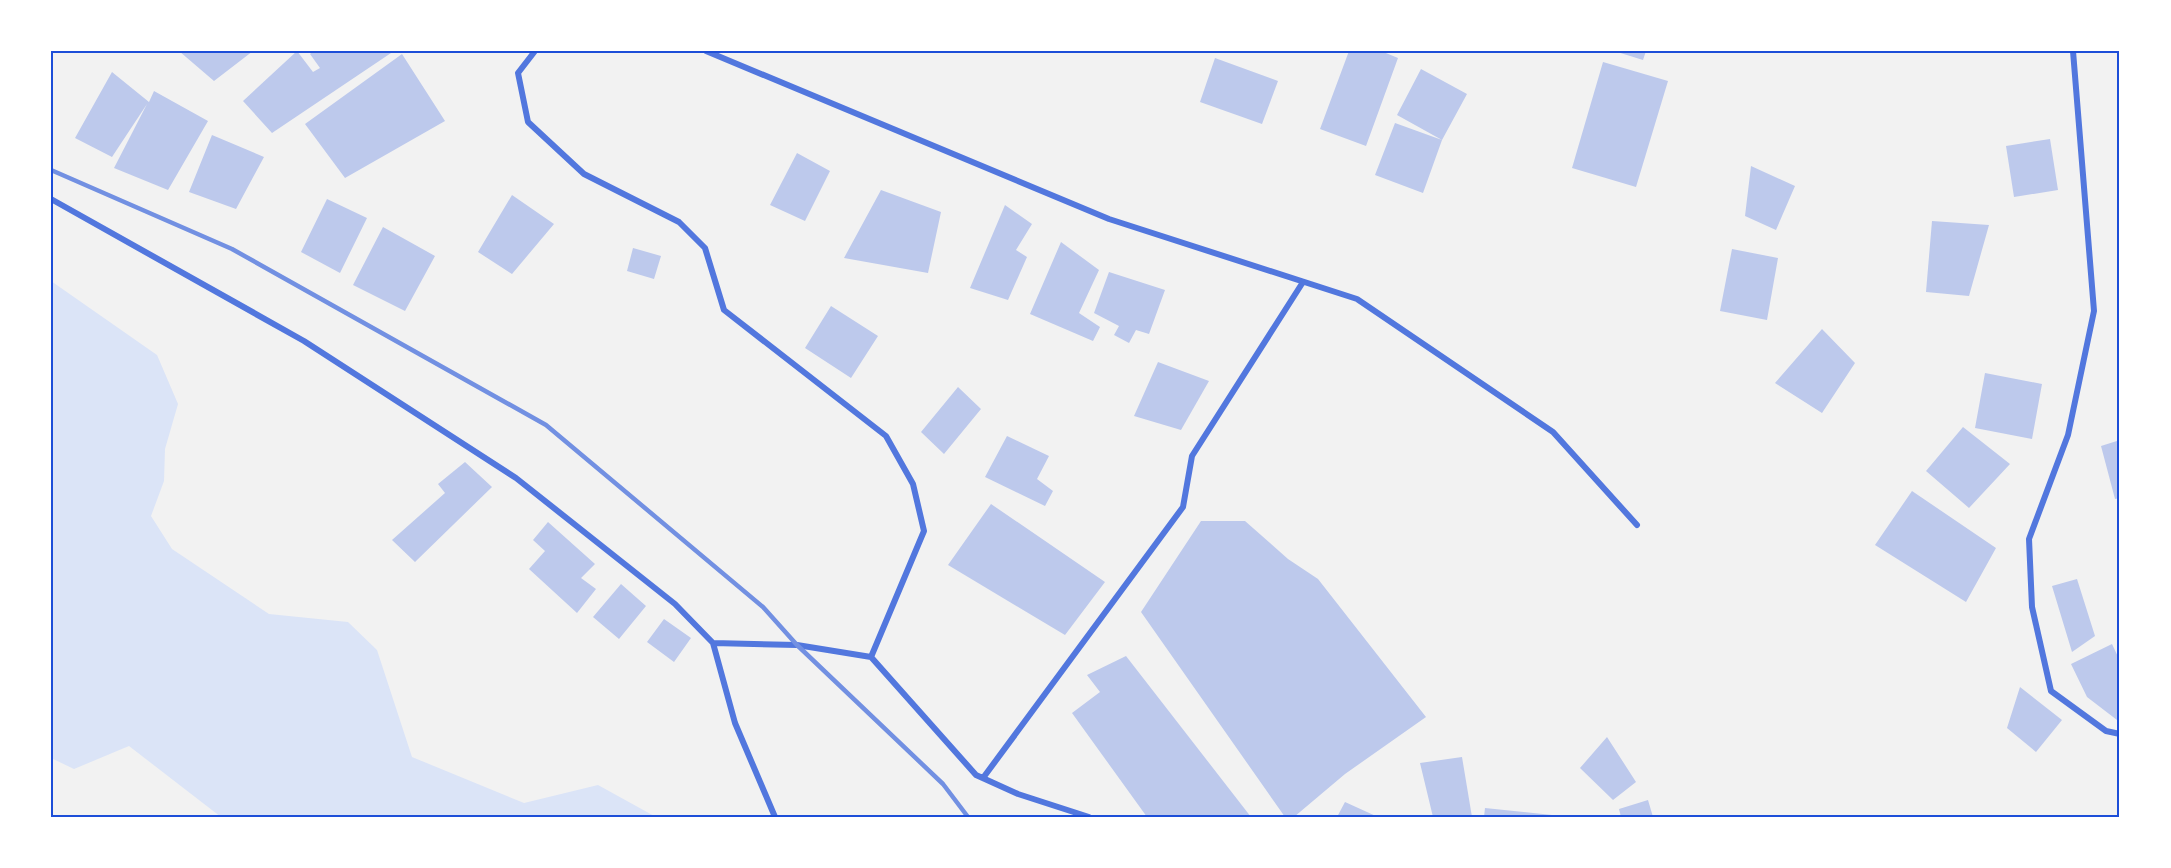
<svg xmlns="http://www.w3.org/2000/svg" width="2171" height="868" font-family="'Varela Round',sans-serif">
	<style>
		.green { fill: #dbe4f7 }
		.building { fill: #bdc9ec }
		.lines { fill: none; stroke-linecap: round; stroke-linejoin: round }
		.minor { stroke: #5277de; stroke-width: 6 }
		.rail { stroke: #7290e2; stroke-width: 4.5 }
		.neatline { fill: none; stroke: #1d4ed8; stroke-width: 2 }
	</style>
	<rect width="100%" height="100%" fill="#f2f2f2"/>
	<path class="green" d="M 51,281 L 157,355 L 178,404 L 165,449 L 164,481 L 151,516 L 172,549 L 269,614 L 348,622 L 377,650 L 412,757 L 524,803 L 598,785 L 656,817 L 221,817 L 129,746 L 74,769 L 51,758 Z"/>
	<path class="building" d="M 179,51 L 253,51 L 214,81 Z
		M 297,51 L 313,72 L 320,68 L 310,54 L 313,51 L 394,51 L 272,133 L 243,101 Z
		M 1349,51 L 1381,51 L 1398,58 L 1366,146 L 1320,129 Z
		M 1614,51 L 1646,51 L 1643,60 Z
		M 402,54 L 445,121 L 345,178 L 305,124 Z
		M 1215,58 L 1278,81 L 1262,124 L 1200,102 Z
		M 1603,62 L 1668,81 L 1636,187 L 1572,168 Z
		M 1421,69 L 1467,94 L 1442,140 L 1397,115 Z
		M 112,72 L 149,102 L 154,91 L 208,121 L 168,190 L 114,168 L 147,104 L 112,157 L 75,138 Z
		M 1395,123 L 1442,140 L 1423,193 L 1375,175 Z
		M 212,135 L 264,157 L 236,209 L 189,192 Z
		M 2050,139 L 2058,190 L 2014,197 L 2006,146 Z
		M 797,153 L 830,171 L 805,221 L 770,205 Z
		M 1751,166 L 1795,186 L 1776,230 L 1745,216 Z
		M 881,190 L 941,212 L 928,273 L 844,258 Z
		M 512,195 L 554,224 L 512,274 L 478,252 Z
		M 327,199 L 367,218 L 340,273 L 301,252 Z
		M 1005,205 L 1032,224 L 1016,250 L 1027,257 L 1008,300 L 970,288 Z
		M 1932,221 L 1989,225 L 1969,296 L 1926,292 Z
		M 383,227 L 435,256 L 405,311 L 353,285 Z
		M 1061,242 L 1099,270 L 1079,313 L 1100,327 L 1093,341 L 1030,314 Z
		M 633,248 L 661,256 L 654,279 L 627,271 Z
		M 1732,249 L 1778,258 L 1767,320 L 1720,311 Z
		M 1109,272 L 1165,290 L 1149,334 L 1136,330 L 1129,343 L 1114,335 L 1119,326 L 1094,313 Z
		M 831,306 L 878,336 L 851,378 L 805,348 Z
		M 1822,329 L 1855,363 L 1822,413 L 1775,383 Z
		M 1158,362 L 1209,381 L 1181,430 L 1134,416 Z
		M 1985,373 L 2042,384 L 2032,439 L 1975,428 Z
		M 958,387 L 981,409 L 944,454 L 921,432 Z
		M 1963,427 L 2010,464 L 1969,508 L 1926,471 Z
		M 1007,436 L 1049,456 L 1037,479 L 1053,491 L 1045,506 L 985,477 Z
		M 2120,440 L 2120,498 L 2115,499 L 2101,446 Z
		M 465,462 L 492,487 L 415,562 L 392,540 L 445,493 L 438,484 Z
		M 1912,491 L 1996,548 L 1966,602 L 1875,545 Z
		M 991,504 L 1105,582 L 1065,635 L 948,565 Z
		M 1201,521 L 1245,521 L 1288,559 L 1318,579 L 1426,717 L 1345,774 L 1294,817 L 1285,817 L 1141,612 Z
		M 548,522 L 595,564 L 581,578 L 596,589 L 577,613 L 529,569 L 545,551 L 533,540 Z
		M 2077,579 L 2095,636 L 2072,652 L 2052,586 Z
		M 621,584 L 646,606 L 619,639 L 593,617 Z
		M 664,619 L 691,638 L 674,662 L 647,642 Z
		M 2112,644 L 2120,661 L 2120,719 L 2117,720 L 2087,697 L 2071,664 Z
		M 1126,656 L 1251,817 L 1147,817 L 1072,713 L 1100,692 L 1087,675 Z
		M 2020,687 L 2062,720 L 2036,752 L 2007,728 Z
		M 1607,737 L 1636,782 L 1613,800 L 1580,768 Z
		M 1462,757 L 1472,817 L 1433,817 L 1420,763 Z
		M 1648,800 L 1653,817 L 1621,817 L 1619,809 Z
		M 1345,802 L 1378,817 L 1337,817 Z
		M 1485,808 L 1552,815 L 1552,817 L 1484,817 Z"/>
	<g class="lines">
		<path class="minor" d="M 535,51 L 518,73 L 528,122 L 584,174 L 679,222 L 705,248 L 724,310 L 886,436 L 913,484 L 924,531 L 871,657
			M 706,51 L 1109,219 L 1357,299 L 1553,432 L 1637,525
			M 2073,51 L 2094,311 L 2068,435 L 2029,539 L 2032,607 L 2051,691 L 2106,731 L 2120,734
			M 51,199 L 304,341 L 516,478 L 675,604 L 713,643 L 735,723 L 775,817
			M 713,643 L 797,645 L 871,657 L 976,775 L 1018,794 L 1089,817
			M 983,778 L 1183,507 L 1192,456 L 1303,282"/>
		<path class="rail" d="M 51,170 L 232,249 L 546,425 L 763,607 L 797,645 L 943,784 L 968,817"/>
	</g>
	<rect width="2171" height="868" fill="none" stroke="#ffffff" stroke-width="105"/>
	<rect x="52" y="52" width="2066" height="764" class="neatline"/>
</svg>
